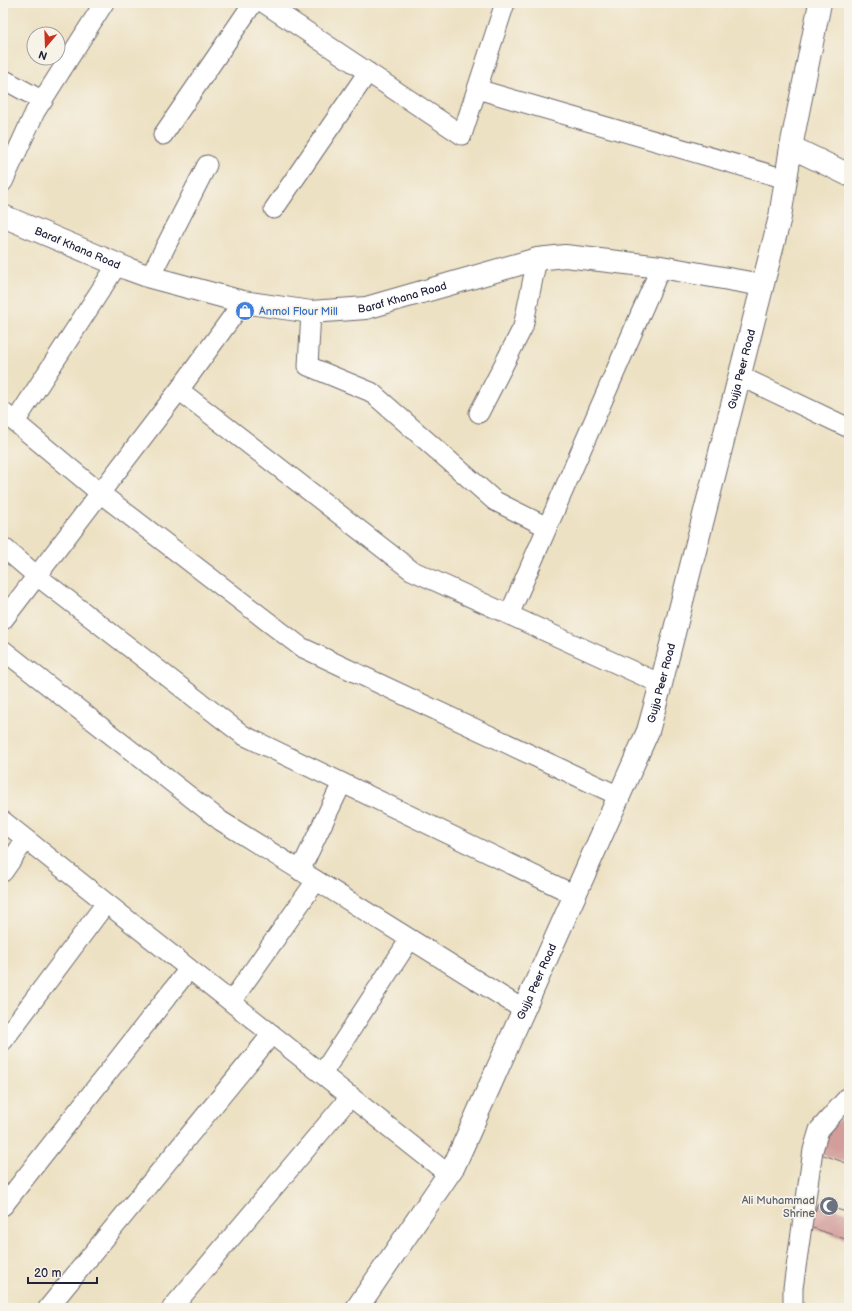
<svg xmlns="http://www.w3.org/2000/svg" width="852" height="1311" font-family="'Balsamiq Sans',sans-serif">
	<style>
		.building { fill: #d29d9a }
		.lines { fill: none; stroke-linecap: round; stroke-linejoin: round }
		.street-casing { stroke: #69656b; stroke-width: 21 }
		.secondary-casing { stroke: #69656b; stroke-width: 24 }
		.street { stroke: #fff; stroke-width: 19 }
		.secondary { stroke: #fff; stroke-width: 22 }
		.labels { text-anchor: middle; stroke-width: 3.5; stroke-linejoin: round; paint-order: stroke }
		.street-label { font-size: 11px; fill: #22223b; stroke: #f7f3e8 }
		.shop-label { font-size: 11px; fill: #366cbe; stroke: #f7f3e8; text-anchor: start }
		.worship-label { font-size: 11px; fill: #5b616d; stroke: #f7f3e8; text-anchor: end }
	</style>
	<rect width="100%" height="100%" fill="#f7f3e8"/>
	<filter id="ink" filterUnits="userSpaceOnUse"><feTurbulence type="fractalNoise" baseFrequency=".025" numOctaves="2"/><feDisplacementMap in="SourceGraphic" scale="8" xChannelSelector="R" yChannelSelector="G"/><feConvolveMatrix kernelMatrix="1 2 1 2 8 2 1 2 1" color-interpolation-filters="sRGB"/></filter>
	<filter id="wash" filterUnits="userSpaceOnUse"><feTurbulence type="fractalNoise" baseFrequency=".012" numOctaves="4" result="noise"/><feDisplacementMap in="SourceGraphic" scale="16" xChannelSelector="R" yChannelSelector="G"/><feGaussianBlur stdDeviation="0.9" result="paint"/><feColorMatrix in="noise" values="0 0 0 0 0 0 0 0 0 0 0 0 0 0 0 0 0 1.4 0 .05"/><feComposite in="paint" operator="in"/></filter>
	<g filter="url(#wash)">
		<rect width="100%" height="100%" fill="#ede1c3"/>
		<g id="blocks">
			<path class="building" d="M 849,1108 L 849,1164 L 818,1153 L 823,1138 Z
				M 818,1203 L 849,1213 L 849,1230 L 845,1239 L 810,1227 Z"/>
		</g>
	</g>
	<g filter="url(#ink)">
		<use href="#blocks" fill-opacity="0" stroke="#69656b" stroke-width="1"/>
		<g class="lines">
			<g class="street-casing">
				<path id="street" d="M 264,3 L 462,135 L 505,3
					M 3,79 L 43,101
					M 477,89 L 786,179
					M 163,135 L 253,3
					M 3,182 L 35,112 L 104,3
					M 274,209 L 368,72
					M 150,277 L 207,165
					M 311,312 L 308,366 L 371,392 L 495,501 L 547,527
					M 740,376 L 849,428
					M 179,390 L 411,570 L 661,684
					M 3,412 L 100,493 L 301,647 L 619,796
					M 479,413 L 523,327 L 537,259
					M 15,422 L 117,265
					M 3,547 L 37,576 L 243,735 L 575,895
					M 509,615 L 661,267
					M 3,620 L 179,390 L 243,302
					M 3,650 L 221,821 L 524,1010
					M 3,821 L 448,1174
					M 300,871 L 342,783
					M 3,872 L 26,839
					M 231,1002 L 316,881
					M 3,1041 L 106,903
					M 322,1074 L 410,939
					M 3,1206 L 189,969
					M 48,1308 L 272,1034
					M 172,1308 L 351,1096
					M 793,1308 L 793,1288 L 813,1150 L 819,1130 L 849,1096"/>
			</g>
			<g class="secondary-casing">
				<g id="secondary">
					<path d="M 791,147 L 849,175"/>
					<path id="s1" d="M 3,216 L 128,269 L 150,277 L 243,302 L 311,312 L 366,308 L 537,259 L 565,256 L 661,267 L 762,285"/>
					<path id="s2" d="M 357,1308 L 454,1166 L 648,731 L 661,684 L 780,217 L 791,147 L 820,3"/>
				</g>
			</g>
			<use href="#street" class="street"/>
			<use href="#secondary" class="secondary"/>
		</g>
	</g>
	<defs>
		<g id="shop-disc" transform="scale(1)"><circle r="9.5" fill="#3f7fe0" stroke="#f7f3e8"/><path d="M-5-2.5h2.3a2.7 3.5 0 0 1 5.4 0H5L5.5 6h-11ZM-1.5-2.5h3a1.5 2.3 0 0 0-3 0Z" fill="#fff"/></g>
		<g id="mosque-disc" transform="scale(1)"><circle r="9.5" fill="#6b7280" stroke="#f7f3e8"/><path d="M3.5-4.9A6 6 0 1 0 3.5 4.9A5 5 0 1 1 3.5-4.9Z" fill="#fff"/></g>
	</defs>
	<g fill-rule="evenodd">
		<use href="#shop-disc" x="245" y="311"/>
		<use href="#mosque-disc" x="829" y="1206"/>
	</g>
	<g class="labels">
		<g class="street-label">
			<text dy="4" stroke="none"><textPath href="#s1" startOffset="81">Baraf Khana Road</textPath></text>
			<text dy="4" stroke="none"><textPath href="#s1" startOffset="417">Baraf Khana Road</textPath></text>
			<text dy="4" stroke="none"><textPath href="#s2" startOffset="1022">Gujja Peer Road</textPath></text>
			<text dy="4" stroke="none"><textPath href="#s2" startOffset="698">Gujja Peer Road</textPath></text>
			<text dy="4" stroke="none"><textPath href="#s2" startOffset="374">Gujja Peer Road</textPath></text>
		</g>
		<g class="shop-label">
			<text x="259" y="315">Anmol Flour Mill</text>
		</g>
		<g class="worship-label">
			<text x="815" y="1204">Ali Muhammad<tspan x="815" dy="13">Shrine</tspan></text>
		</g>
	</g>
	<rect width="852" height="1311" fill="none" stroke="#f7f3e8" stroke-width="16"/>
	<g transform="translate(46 46) rotate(199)"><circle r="19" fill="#f7f3e8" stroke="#a29fa3"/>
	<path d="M0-3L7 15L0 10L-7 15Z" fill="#c8321e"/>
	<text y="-6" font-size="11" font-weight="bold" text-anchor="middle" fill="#22223b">N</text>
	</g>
	<path d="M28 1277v6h69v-6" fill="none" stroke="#22223b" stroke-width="2"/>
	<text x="34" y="1277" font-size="12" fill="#22223b" stroke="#f7f3e8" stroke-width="3" paint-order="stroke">20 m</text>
</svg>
